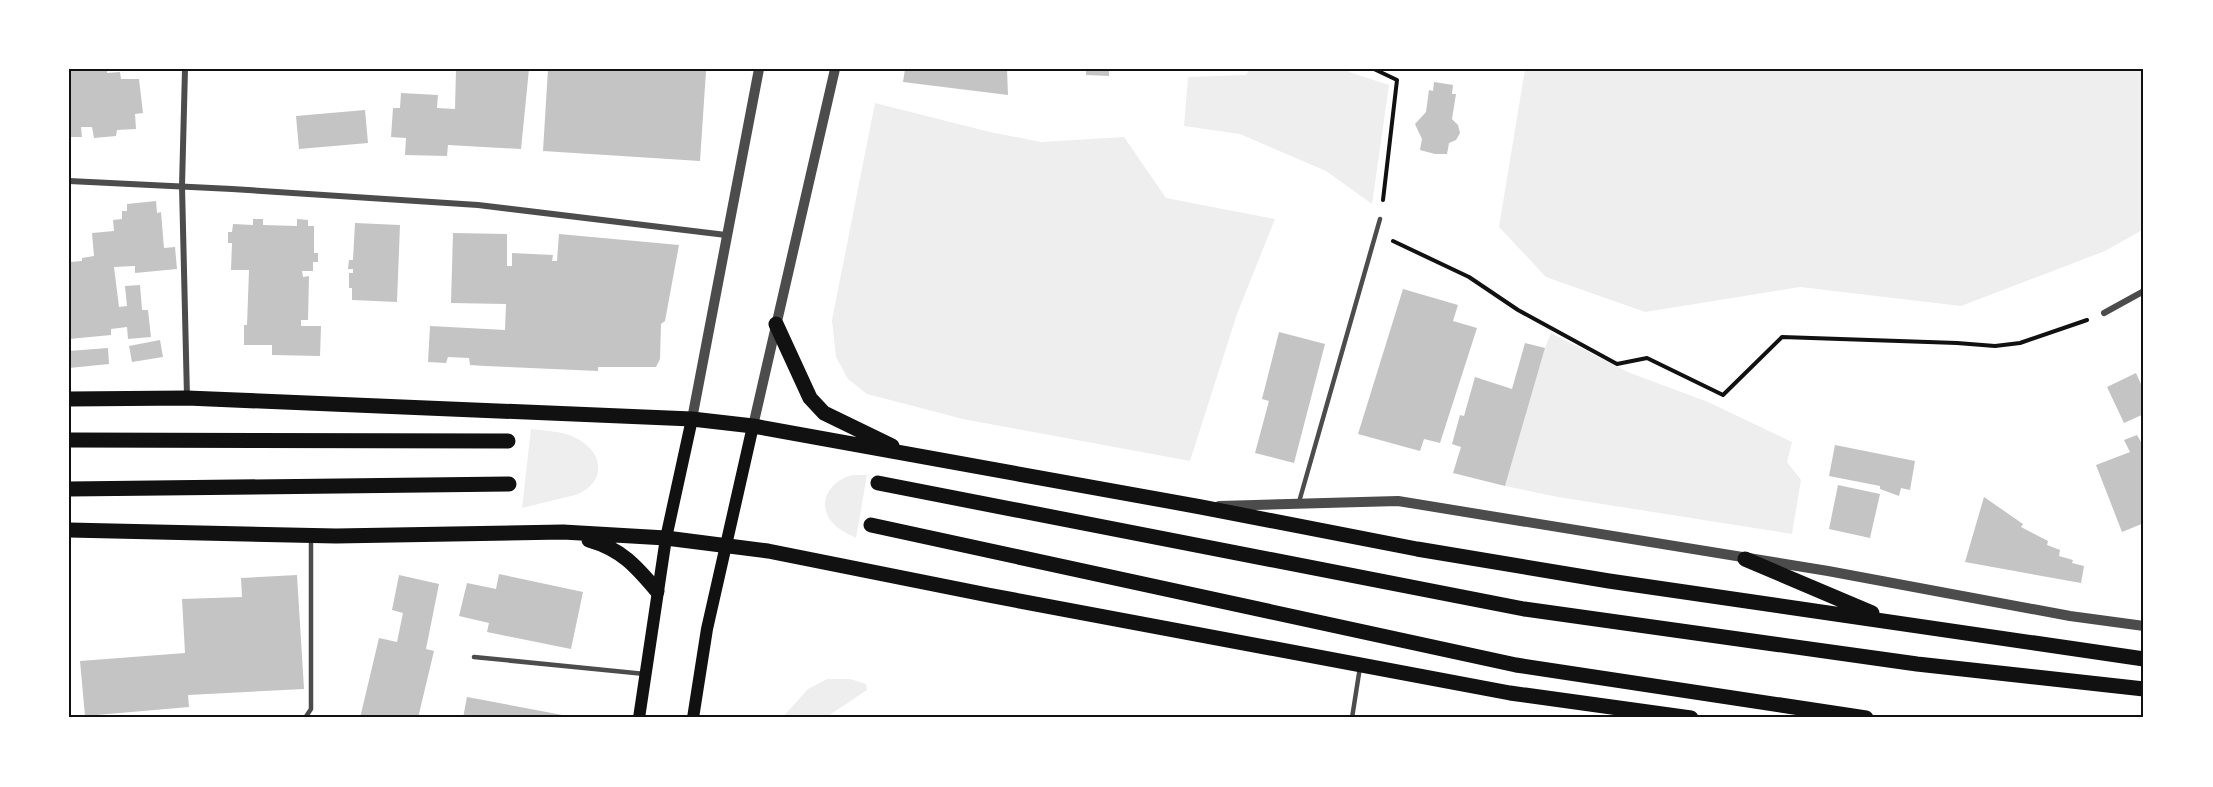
<svg xmlns="http://www.w3.org/2000/svg" width="2213" height="787" font-family="'Fira Sans',sans-serif">
	<style>
		.green { fill: #eee }
		.building { fill: #c4c4c4 }
		.lines { fill: none; stroke-linecap: round; stroke-linejoin: round }
		.path { stroke: #111; stroke-width: 4 }
		.service { stroke: #4c4c4c; stroke-width: 4.5 }
		.minor { stroke: #4c4c4c; stroke-width: 6 }
		.tertiary { stroke: #4c4c4c; stroke-width: 10 }
		.secondary { stroke: #111; stroke-width: 12 }
		.primary { stroke: #111; stroke-width: 15 }
		.neatline { fill: none; stroke: #111; stroke-width: 2 }
	</style>
	<rect width="100%" height="100%" fill="#fff"/>
	<path class="green" d="M 1250,69 L 1349,69 L 1349,72 L 1389,85 L 1372,204 L 1326,171 L 1240,134 L 1184,126 L 1188,77 L 1246,75 Z
		M 1525,69 L 2144,69 L 2144,229 L 2105,251 L 1961,306 L 1800,287 L 1645,312 L 1546,277 L 1499,227 Z
		M 875,103 L 990,132 L 1041,142 L 1124,137 L 1166,198 L 1275,219 L 1237,314 L 1190,461 L 963,419 L 867,394 L 848,379 L 836,357 L 832,320 Z
		M 1551,333 L 1630,373 L 1708,402 L 1792,442 L 1787,462 L 1801,480 L 1792,534 L 1558,497 L 1505,486 L 1545,348 Z
		M 531,429 C 546,431 564,431 578,439 C 605,454 606,484 575,495 L 522,508 Z
		M 853,475 L 867,475 L 856,538 C 846,533 835,528 829,518 C 817,498 834,479 853,475 Z
		M 827,679 L 850,679 L 866,684 L 867,690 L 825,718 L 782,718 L 808,689 Z"/>
	<path class="building" d="M 107,69 L 107,73 L 120,72 L 121,79 L 139,79 L 143,113 L 135,114 L 136,129 L 117,130 L 116,136 L 94,138 L 92,127 L 81,127 L 82,137 L 69,137 L 69,70 Z
		M 456,69 L 529,69 L 521,149 L 448,145 L 447,156 L 405,155 L 406,138 L 391,137 L 393,108 L 400,108 L 401,93 L 438,95 L 437,108 L 455,109 Z
		M 548,69 L 706,71 L 700,161 L 543,151 Z
		M 905,69 L 1007,69 L 1008,95 L 903,82 Z
		M 1086,69 L 1109,69 L 1109,76 L 1086,75 Z
		M 1434,82 L 1453,85 L 1452,94 L 1456,94 L 1452,119 L 1458,125 L 1460,133 L 1456,140 L 1449,143 L 1447,154 L 1435,154 L 1420,150 L 1422,139 L 1415,124 L 1426,112 L 1429,90 L 1433,91 Z
		M 365,110 L 368,143 L 299,149 L 296,116 Z
		M 156,201 L 157,213 L 161,212 L 164,248 L 175,247 L 177,269 L 135,273 L 135,266 L 114,267 L 119,307 L 127,306 L 125,286 L 140,285 L 142,310 L 148,310 L 151,337 L 128,339 L 127,327 L 111,329 L 111,335 L 69,339 L 69,262 L 82,261 L 82,258 L 94,256 L 92,233 L 114,231 L 113,220 L 122,219 L 122,211 L 127,211 L 127,204 Z
		M 253,219 L 263,219 L 263,225 L 297,226 L 297,219 L 308,220 L 308,226 L 314,226 L 314,253 L 318,253 L 318,262 L 313,262 L 313,271 L 302,271 L 303,277 L 309,276 L 308,320 L 301,320 L 301,326 L 321,326 L 320,356 L 272,355 L 272,345 L 244,345 L 244,325 L 247,325 L 249,270 L 231,270 L 232,243 L 228,243 L 228,232 L 232,232 L 233,224 L 253,225 Z
		M 355,223 L 400,225 L 397,302 L 352,300 L 352,288 L 349,288 L 349,273 L 353,273 L 353,269 L 348,269 L 349,260 L 353,260 Z
		M 453,233 L 507,234 L 507,266 L 512,266 L 512,253 L 553,255 L 552,261 L 557,261 L 559,234 L 679,245 L 665,321 L 661,324 L 660,359 L 656,367 L 598,367 L 598,371 L 485,366 L 470,365 L 469,358 L 448,357 L 446,363 L 428,362 L 430,326 L 505,330 L 506,304 L 451,303 Z
		M 1403,289 L 1458,305 L 1453,321 L 1477,328 L 1440,443 L 1424,439 L 1420,451 L 1358,434 Z
		M 1279,332 L 1325,344 L 1294,463 L 1255,453 L 1269,401 L 1262,399 Z
		M 160,340 L 163,357 L 132,362 L 129,346 Z
		M 1525,343 L 1545,348 L 1505,486 L 1453,473 L 1461,447 L 1452,444 L 1460,415 L 1464,416 L 1475,377 L 1512,389 Z
		M 108,348 L 109,364 L 69,368 L 69,351 Z
		M 2136,373 L 2144,391 L 2144,414 L 2124,423 L 2107,387 Z
		M 2137,435 L 2144,447 L 2144,487 L 2141,488 L 2144,495 L 2144,523 L 2122,532 L 2096,465 L 2130,452 L 2124,440 Z
		M 1835,445 L 1915,461 L 1910,490 L 1901,488 L 1899,496 L 1880,489 L 1880,486 L 1829,476 Z
		M 1838,485 L 1880,494 L 1870,538 L 1829,529 Z
		M 1984,497 L 2023,524 L 2021,527 L 2048,541 L 2047,545 L 2060,550 L 2059,556 L 2073,560 L 2072,563 L 2084,566 L 2081,583 L 1965,562 Z
		M 499,574 L 583,592 L 571,649 L 487,632 L 489,623 L 459,616 L 467,583 L 496,589 Z
		M 297,575 L 304,689 L 188,695 L 189,707 L 85,716 L 80,661 L 185,653 L 182,599 L 242,597 L 241,578 Z
		M 399,575 L 439,584 L 426,649 L 434,651 L 418,718 L 360,718 L 379,638 L 397,642 L 403,613 L 392,610 Z
		M 467,697 L 573,717 L 573,718 L 463,718 Z"/>
	<g class="lines">
		<path class="path" d="M 1374,69 L 1397,80 L 1383,200
			M 1393,241 L 1469,277 L 1518,310 L 1617,364 L 1647,358 L 1723,395 L 1782,337 L 1957,343 L 1995,346 L 2020,343 L 2087,320"/>
		<path class="service" d="M 1299,502 L 1380,219
			M 474,657 L 645,674
			M 305,718 L 311,709 L 311,539
			M 1352,718 L 1360,667"/>
		<path class="minor" d="M 185,69 L 182,186 L 187,397
			M 69,181 L 232,189 L 478,205 L 726,235
			M 2104,313 L 2144,291"/>
		<path class="tertiary" d="M 692,419 L 759,69
			M 753,426 L 835,69
			M 1219,506 L 1398,501 L 1828,571 L 2070,616 L 2144,626"/>
		<path class="secondary" d="M 639,718 L 666,538 L 692,419
			M 693,718 L 707,629 L 753,426"/>
		<path class="primary" d="M 776,324 L 810,398 L 824,413 L 892,446
			M 69,399 L 187,398 L 692,419 L 753,426 L 1201,507 L 1417,549 L 1609,581 L 2144,659
			M 69,440 L 508,441
			M 878,483 L 1524,609 L 1917,664 L 2144,689
			M 69,489 L 509,484
			M 871,525 L 1516,665 L 1866,718
			M 69,530 L 336,536 L 563,532 L 666,538 L 768,551 L 988,595 L 1510,693 L 1691,718
			M 589,540 C 621,549 636,566 657,591
			M 1745,559 L 1872,613"/>
	</g>
	<rect width="2213" height="787" fill="none" stroke="#ffffff" stroke-width="141"/>
	<rect x="70" y="70" width="2072" height="646" class="neatline"/>
</svg>
